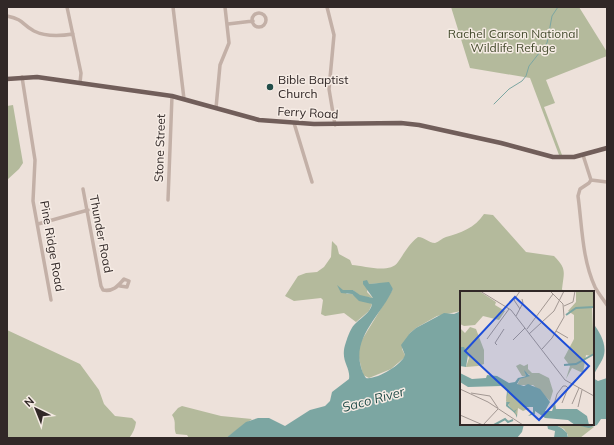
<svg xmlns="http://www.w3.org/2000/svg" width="614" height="445" font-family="Mulish,sans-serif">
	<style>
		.green { fill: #b4ba9c }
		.water { fill: #7ca6a2 }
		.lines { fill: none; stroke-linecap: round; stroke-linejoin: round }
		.stream { stroke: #7ca6a2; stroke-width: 1 }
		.minor { stroke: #c3b0a7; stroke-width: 3.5 }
		.major { stroke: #715e5a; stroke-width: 4.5 }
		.poi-dot { fill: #224d49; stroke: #f6ece5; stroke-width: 1.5 }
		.labels { text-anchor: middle; stroke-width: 3; stroke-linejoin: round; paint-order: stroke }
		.park-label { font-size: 12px; fill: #454c2e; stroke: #f6ece5 }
		.poi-label { font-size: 12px; fill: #312827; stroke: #f6ece5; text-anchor: start }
		.street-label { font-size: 12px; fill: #312827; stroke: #f6ece5 }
		.water-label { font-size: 13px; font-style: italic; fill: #224d49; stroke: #f6ece5 }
		.inset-river { fill: none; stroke: #7ca6a2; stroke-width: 2 }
		.inset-road { fill: none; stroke: #a29792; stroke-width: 1 }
		.view { fill: #1d4ed8; fill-opacity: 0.15; stroke: #1d4ed8; stroke-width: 2 }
		.inset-edge { fill: none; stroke: #312827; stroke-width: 2 }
	</style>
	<rect width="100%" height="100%" fill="#ede1da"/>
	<path class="green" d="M 451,7 L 579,7 L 607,52 L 607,56 L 546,80 L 555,103 L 544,107 L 562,155 L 559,155 L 530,78 L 470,68 Z
		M 13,105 L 23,163 L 19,169 L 7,180 L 7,106 Z
		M 484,214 L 493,215 L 526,252 L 554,256 C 567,269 564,272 562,289 L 563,292 L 461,292 L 461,311 L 437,316 L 416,328 L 410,333 L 402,349 L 405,355 L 405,357 L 391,369 L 369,378 L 363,375 L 358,354 L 360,343 L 393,289 L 385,283 L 369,284 L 367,292 L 373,298 L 360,296 L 353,290 L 343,290 L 338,285 L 347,294 L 352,294 L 361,301 L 366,301 L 372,304 L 369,311 L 356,322 L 344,313 L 325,316 L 321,314 L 323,300 L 321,298 L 294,301 L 285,296 L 298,276 L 306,273 L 317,272 L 324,267 L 331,257 L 332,241 L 337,246 L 339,254 L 350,260 L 352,265 C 365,266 390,274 398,262 C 405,252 409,244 418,237 C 425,237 428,243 435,243 C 439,242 442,238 446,237 C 460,233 475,228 484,214 Z
		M 7,330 L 80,364 L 99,390 L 104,404 L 115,416 L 132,418 L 136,422 C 135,429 133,433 129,438 L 7,438 Z
		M 182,406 L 221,416 L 252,419 L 226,438 L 189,438 L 187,435 L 176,434 C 173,427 177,422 172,415 L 178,408 Z
		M 554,424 L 594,427 L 580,438 L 568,438 L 568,435 L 564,429 Z"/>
	<path class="water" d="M 367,280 L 369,284 L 389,282 L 393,289 C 382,314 352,337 361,367 C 362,371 363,374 366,378 C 376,380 402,365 405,355 L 401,345 L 410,333 L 416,328 L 444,313 L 454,314 L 461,311 L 461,424 L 524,424 L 522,432 L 517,438 L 226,438 L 246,422 L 258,418 L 269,418 L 285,426 L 310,410 L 325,406 L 330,401 L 332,392 L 349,379 C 351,366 339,361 346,342 C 348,336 351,327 356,323 C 362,317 371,312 372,304 L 359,301 L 352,294 L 341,293 L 337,285 L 343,290 L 353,290 L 360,295 L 373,298 L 363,284 L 363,281 Z
		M 593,323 C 600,333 608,345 603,358 C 600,365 595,370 593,378 L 598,381 L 607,378 L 607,419 L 601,419 L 597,425 L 589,428 L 571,424 L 593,424 Z
		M 547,424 C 555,424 562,427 567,433 L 568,438 L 554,438 L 555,431 L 548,429 Z"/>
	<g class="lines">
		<path class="stream" d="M 494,104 L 509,89 L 522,81 L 526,76 L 529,66 L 547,43 L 552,16 L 558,7"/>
		<path class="minor" d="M 67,7 L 81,73 L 80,83
			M 173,7 L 184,99
			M 327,7 L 334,35 L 329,89 L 335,125
			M252 20a7 7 0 1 1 14 0a7 7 0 1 1-14 0Z
			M 7,16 C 25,20 21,24 34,31 C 46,37 61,36 73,34
			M 228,24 L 253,21
			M 22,77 L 35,160 L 33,201 L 51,300
			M 216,108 L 220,65 L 229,43 L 225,7
			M 294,123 L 312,182
			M 583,155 L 591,180
			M 591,180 L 589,183 L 580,189 L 578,196 C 582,225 582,259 595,287 C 598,293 603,299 607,305
			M 591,180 L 607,182
			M 83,189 L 101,286 L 103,290 C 113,292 118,286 124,279 L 129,281 L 127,287 L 120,286
			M 168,200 L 172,96
			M 38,224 L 88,210"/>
		<path class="major" d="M 7,79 L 37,77 L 172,96 L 259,120 L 314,124 L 401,123 L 419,125 L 501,143 L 553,157 L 574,157 L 607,148"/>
	</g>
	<circle class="poi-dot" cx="270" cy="87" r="4"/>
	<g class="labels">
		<g class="park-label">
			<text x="513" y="38">Rachel Carson National<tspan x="513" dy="14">Wildlife Refuge</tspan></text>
		</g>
		<g class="poi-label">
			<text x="278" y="84">Bible Baptist<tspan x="278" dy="14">Church</tspan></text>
		</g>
		<g class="street-label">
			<text transform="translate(308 113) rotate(3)" y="4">Ferry Road</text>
			<text transform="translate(160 148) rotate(-88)" y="4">Stone Street</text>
			<text transform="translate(101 234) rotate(79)" y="4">Thunder Road</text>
			<text transform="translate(52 246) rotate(80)" y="4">Pine Ridge Road</text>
		</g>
		<g class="water-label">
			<text transform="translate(373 399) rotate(-15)" y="5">Saco River</text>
		</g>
	</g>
	<g transform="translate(460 291)">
		<rect width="134" height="134" fill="#ede1da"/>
		<path d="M 0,0 L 19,0 L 36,11 L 35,14 L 45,20 L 39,29 L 23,25 L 15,34 L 4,35 L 0,33 ZM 116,0 L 134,0 L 134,17 L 132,17 L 134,62 L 131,65 L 126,64 L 123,82 L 112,77 L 106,88 L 110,75 L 104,67 L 114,48 L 114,24 L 108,20 L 116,11 ZM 10,36 L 16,38 L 24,59 L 24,73 L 18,75 L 6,76 L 9,67 L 3,56 L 0,56 L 0,37 L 5,42 ZM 60,73 L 64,75 L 68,73 L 68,78 L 72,82 L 79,82 L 89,87 L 93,100 L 90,110 L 73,94 L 57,94 L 60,88 L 70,84 L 65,81 L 66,85 L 62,85 L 56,75 ZM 49,101 L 63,116 L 70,117 L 63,120 L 58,117 L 57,126 L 46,110 L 47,103 Z" fill="#b4ba9c"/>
		<path d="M 0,56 L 4,56 L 8,64 L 6,76 L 0,75 ZM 64,79 L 70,85 L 60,88 L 57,93 L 64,95 L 68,93 L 80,98 L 90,111 L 85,120 L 92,120 L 95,112 L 96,118 L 117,118 L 127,125 L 129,134 L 115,134 L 108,129 L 85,127 L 75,120 L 75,123 L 68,125 L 73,121 L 73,116 L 63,116 L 48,101 L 46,111 L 50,111 L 48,114 L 54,120 L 57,118 L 55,121 L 57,124 L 56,127 L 56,123 L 46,115 L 47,99 L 41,95 L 8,96 L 0,91 L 0,82 L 12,88 L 26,87 L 27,84 L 37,85 L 49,92 L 55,91 L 58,87 L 66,85 Z" fill="#7ca6a2"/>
		<path class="inset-river" d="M 106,24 L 116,17 L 134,16M 104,74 L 116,73 L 134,63M 34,134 L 45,128 L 48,131 L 53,129"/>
		<path class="inset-road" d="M 20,0 L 51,19 L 105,89 L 134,105M 60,0 L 54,9 L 60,18M 104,15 L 113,11 L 115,0M 56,25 L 63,12 L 62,8M 67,38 L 93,3M 96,40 L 108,47M 69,43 L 94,20 L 104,0M 27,48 L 49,18M 53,49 L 65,37M 37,54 L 35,52 L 44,38M 82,58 L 92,47 L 104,26 L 103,13 L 90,0M 0,98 L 28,111 L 63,134M 11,102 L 30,105 L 38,117M 102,112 L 108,97 L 106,95M 112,113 L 119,97M 118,116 L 122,99M 93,117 L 97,103 L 103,95 L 106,95M 0,124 L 23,134 L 38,118"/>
		<path class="view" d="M 55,6 L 129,75 L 79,129 L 5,60 Z"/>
		<rect width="134" height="134" class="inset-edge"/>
	</g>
	<rect width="614" height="445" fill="none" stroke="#312827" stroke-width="16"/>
	<g transform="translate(36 409) rotate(317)" stroke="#f6ece5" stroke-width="3" paint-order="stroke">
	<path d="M0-3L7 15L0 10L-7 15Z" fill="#312827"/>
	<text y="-6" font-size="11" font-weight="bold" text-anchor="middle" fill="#312827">N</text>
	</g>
</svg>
